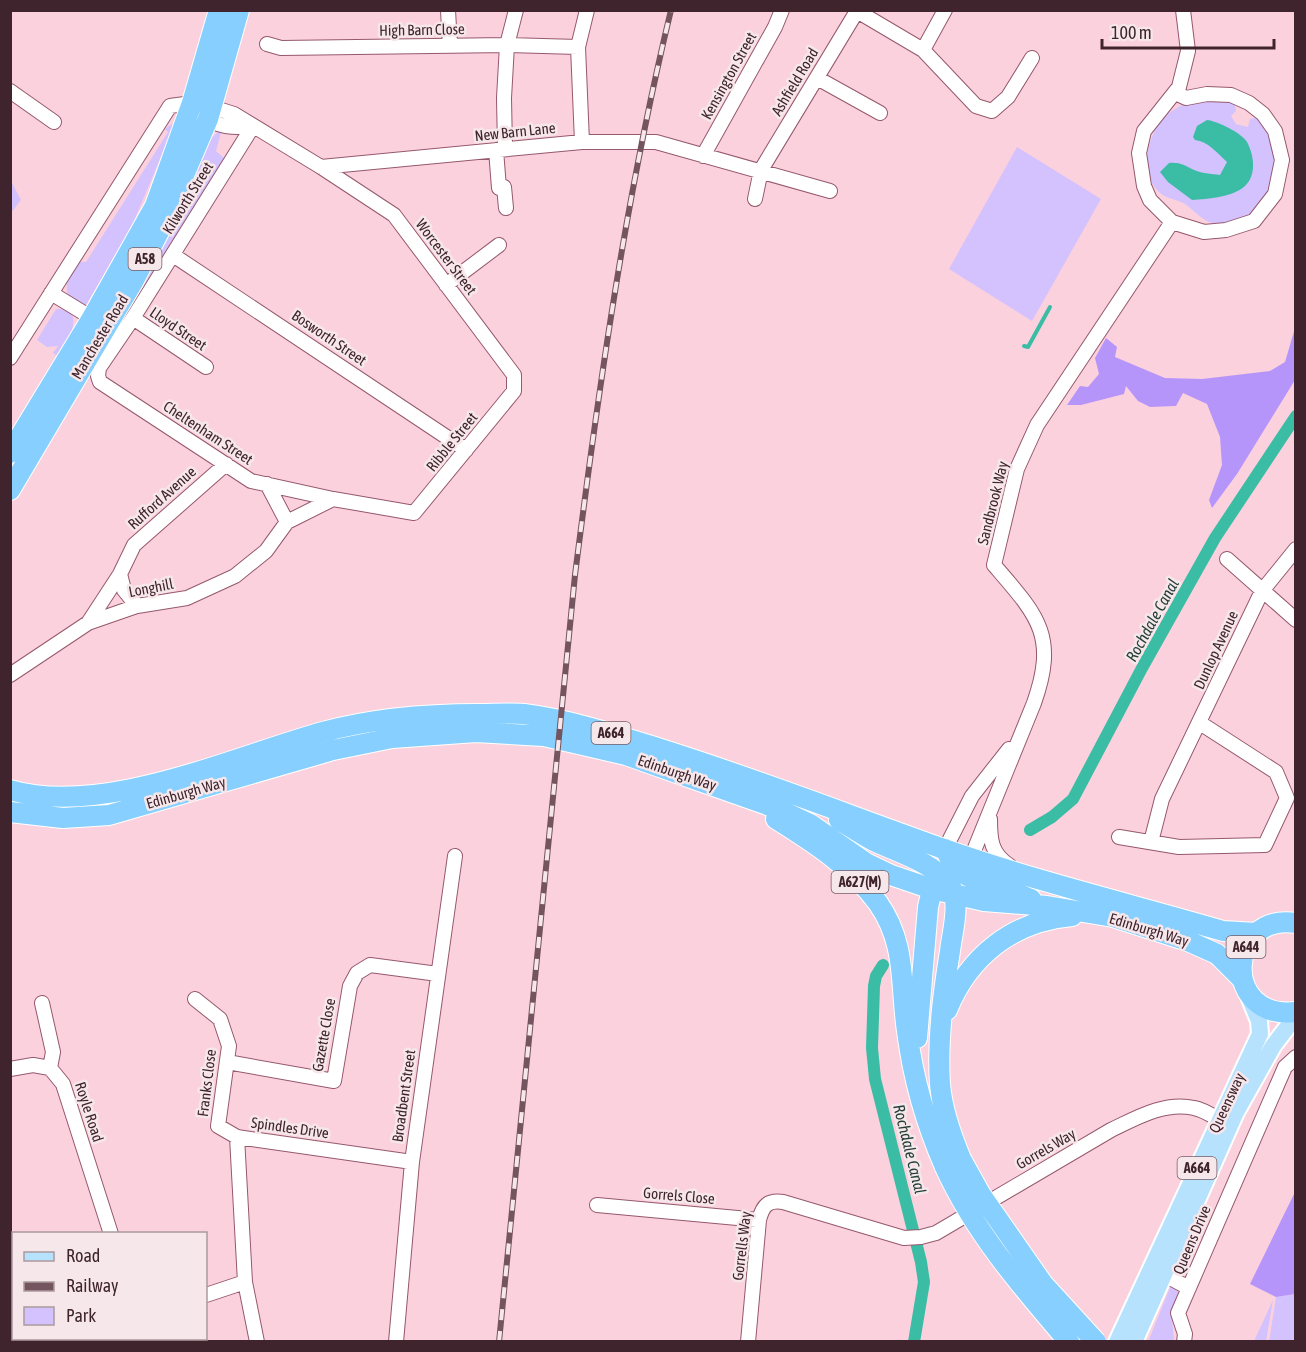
<svg xmlns="http://www.w3.org/2000/svg" width="1306" height="1352" font-family="'Asap Condensed',sans-serif">
	<style>
		.green { fill: #d3c2fd }
		.forest { fill: #b695fa }
		.water { fill: #3bbca4 }
		.lines { fill: none; stroke-linecap: round; stroke-linejoin: round }
		.stream { stroke: #3bbca4; stroke-width: 4 }
		.canal { stroke: #3bbca4; stroke-width: 12 }
		.minor-casing { stroke: #95586d; stroke-width: 16 }
		.major-casing { stroke: #fff; stroke-width: 20 }
		.highway-casing { stroke: #fff; stroke-width: 22 }
		.minor { stroke: #fff; stroke-width: 14 }
		.major { stroke: #b6e2fe; stroke-width: 16 }
		.highway { stroke: #86cffe; stroke-width: 20 }
		.rail-casing { stroke: #74545e; stroke-width: 6 }
		.rail { stroke: #f6e7eb; stroke-width: 4; stroke-dasharray: 11; stroke-linecap: butt }
		.highway-bridge-casing { stroke: #fff; stroke-width: 22; stroke-linecap: butt }
		.highway-bridge { stroke: #86cffe; stroke-width: 20 }
		.labels { text-anchor: middle; stroke-width: 5; stroke-linejoin: round; paint-order: stroke }
		.shield { fill: #f6e7eb; stroke: #765e66; stroke-width: 1.5 }
		.shield-label { font-size: 14px; font-weight: bold; fill: #3f242d }
		.street-label { font-size: 15px; fill: #3f242d; stroke: #f6e7eb }
		.water-label { font-size: 16px; font-style: italic; fill: #233f38; stroke: #f6e7eb }
	</style>
	<rect width="100%" height="100%" fill="#fcd1de"/>
	<path class="green" d="M 1194,99 L 1234,101 L 1236,111 L 1231,116 L 1236,124 L 1248,127 L 1250,119 L 1260,117 C 1266,130 1275,144 1277,159 C 1280,188 1247,231 1215,224 C 1202,221 1195,211 1185,204 C 1175,198 1166,200 1157,190 C 1140,173 1147,140 1160,122 C 1168,111 1182,105 1194,99 Z
		M 176,121 L 131,228 L 86,305 L 83,307 L 69,298 C 63,283 70,274 79,262 L 86,262 L 168,132 L 165,129 Z
		M 218,132 L 221,133 L 216,151 L 225,159 L 132,303 L 129,301 L 206,143 Z
		M 1017,147 L 1101,199 L 1032,321 L 949,269 Z
		M 11,181 L 21,200 L 11,213 L 10,213 Z
		M 56,309 C 89,307 66,344 60,358 L 53,353 L 58,346 L 47,347 L 37,340 Z
		M 1171,1285 L 1179,1289 L 1172,1318 L 1174,1341 L 1148,1342 Z
		M 1295,1294 L 1295,1341 L 1269,1342 L 1276,1297 Z
		M 1273,1300 L 1266,1341 L 1254,1341 Z"/>
	<path class="forest" d="M 1295,328 L 1295,380 L 1237,474 L 1212,508 L 1209,500 L 1222,465 L 1220,437 L 1207,404 L 1183,393 L 1176,406 L 1150,407 L 1138,401 L 1126,386 L 1124,394 L 1081,405 L 1067,405 L 1080,386 L 1088,387 L 1099,374 L 1095,358 L 1106,338 L 1117,347 L 1115,357 L 1165,378 L 1202,379 L 1270,371 L 1285,362 Z
		M 1295,1192 L 1295,1294 L 1276,1297 L 1250,1284 Z"/>
	<path class="water" d="M 1207,120 C 1217,121 1242,133 1247,142 C 1254,155 1257,175 1245,186 C 1233,197 1208,199 1192,200 L 1168,182 L 1160,172 L 1169,163 C 1180,162 1184,165 1194,170 C 1201,173 1211,174 1220,175 L 1227,162 C 1218,154 1208,141 1195,140 L 1193,137 L 1197,126 Z"/>
	<g class="lines">
		<path class="stream" d="M 1024,346 L 1028,347 L 1050,307"/>
		<path class="canal" d="M 1030,830 L 1052,817 L 1073,799 L 1142,668 L 1215,538 L 1296,416
			M 883,965 L 876,976 L 874,986 L 872,1048 L 875,1079 L 921,1262 L 924,1282 L 914,1342"/>
		<g class="minor-casing">
			<path id="minor" d="M 448,10 L 450,46
				M 267,44 L 281,48 L 507,45 L 578,47
				M 923,50 L 945,10
				M 817,78 L 880,113
				M 10,91 L 54,122
				M 1175,93 L 1186,98 L 1207,94 L 1231,95 L 1249,103 L 1263,114 L 1275,131 L 1282,160 L 1275,194 L 1254,221 L 1226,230 L 1204,232 L 1172,222 L 1150,200 L 1144,186 L 1139,153 L 1144,131 L 1179,87 L 1188,51 L 1183,10
				M 202,114 C 216,128 235,128 253,126
				M 582,142 L 578,47 L 587,10
				M 505,149 L 504,98 L 507,45 L 516,10
				M 496,150 L 499,188 L 504,187 L 506,208
				M 703,156 L 775,27 L 782,10
				M 321,167 L 582,142 L 656,142 L 830,191
				M 755,199 L 761,170 L 857,11 L 923,50 L 976,106 L 992,111 L 1008,97 L 1032,58
				M 173,255 L 466,450
				M 446,285 L 499,245
				M 51,293 L 92,318
				M 133,318 L 206,367
				M 10,358 L 170,106 L 192,103 L 212,107 L 234,114 L 321,167 L 394,215 L 514,375 L 514,391 L 414,513 L 333,499 L 251,481 L 100,382 L 98,376 L 99,368 L 133,318 L 253,126
				M 267,484 L 287,522
				M 1227,559 L 1296,620
				M 120,574 L 124,590 L 137,606
				M 88,623 L 120,574 L 134,545 L 226,464
				M 10,675 L 88,623 L 137,606 L 187,598 L 235,576 L 266,551 L 287,522 L 333,499
				M 990,819 C 990,840 991,854 1010,866
				M 1119,837 L 1179,847 L 1265,845 L 1287,798 L 1276,772 L 1200,723
				M 1151,842 L 1162,799 L 1262,591 L 1296,549
				M 945,849 L 972,796 L 1009,749
				M 971,858 L 1034,703 C 1058,635 1037,615 994,565 L 1017,469 L 1037,425 L 1172,222
				M 195,999 L 220,1019 L 229,1046 L 218,1126 L 237,1137
				M 42,1003 L 53,1052 L 50,1068 L 63,1084 L 111,1234
				M 227,1062 L 334,1081 L 350,986 L 357,973 L 370,965 L 438,974
				M 10,1069 L 33,1065 L 50,1068
				M 597,1205 L 759,1220
				M 1157,1271 L 1189,1288
				M 245,1282 L 237,1137 L 412,1162
				M 206,1295 L 245,1282 L 257,1342
				M 144,1338 L 145,1342
				M 396,1342 L 412,1162 L 455,856
				M 748,1342 L 759,1220 C 763,1205 768,1200 783,1202 L 904,1238 L 921,1237 L 936,1233 L 1111,1130 C 1136,1118 1165,1101 1194,1108 C 1206,1110 1218,1120 1229,1125
				M 1184,1342 L 1185,1334 L 1178,1313 L 1285,1067 L 1296,1057"/>
		</g>
		<g class="major-casing">
			<path id="major" d="M 1117,1342 L 1260,1034 L 1259,1021 L 1248,994
				M 1134,1342 L 1236,1112 L 1273,1046 L 1296,1016"/>
		</g>
		<g class="highway-casing">
			<path id="highway" d="M 10,453 L 92,318 L 155,206 L 192,103 L 219,10
				M 10,490 L 133,282 L 163,224 L 208,119 L 239,10
				M 10,790 C 103,817 233,757 323,732 C 374,718 427,714 479,714 C 494,714 509,713 524,714 C 571,720 619,736 664,750 C 759,780 851,816 944,849 C 1035,881 1130,904 1223,931 L 1256,933
				M 10,812 L 63,818 L 109,815 L 333,750 L 392,738 L 476,732 L 544,736 L 626,755 L 776,808 L 810,824 L 866,863 L 891,875 L 932,889 L 984,901 L 1047,906 L 1113,917 L 1188,941 L 1217,954 L 1242,979
				M 776,819 C 813,842 853,868 878,903 C 907,944 900,985 907,1031 C 913,1078 926,1124 945,1167
				M 839,820 C 851,827 862,835 874,841 C 899,853 932,862 949,884 C 962,901 952,932 950,951 C 943,994 937,1040 940,1084 C 942,1110 951,1135 961,1159
				M 945,849 C 957,878 977,881 1005,889 C 1014,891 1022,896 1031,899
				M 1296,923 C 1226,912 1221,1021 1296,1012
				M 947,1010 C 969,956 1013,921 1072,916
				M 917,1038 L 928,907 L 935,877"/>
		</g>
		<use href="#minor" class="minor"/>
		<use href="#major" class="major"/>
		<use href="#highway" class="highway"/>
		<g class="rail-casing">
			<path id="rail" d="M 499,1342 L 575,575 C 599,385 626,196 671,10"/>
		</g>
		<use href="#rail" class="rail"/>
		<g class="highway-bridge-casing">
			<path id="highway-bridge" d="M 961,1159 L 981,1195 L 1043,1284 L 1096,1342
				M 945,1167 C 975,1233 1022,1287 1069,1342"/>
		</g>
		<use href="#highway-bridge" class="highway-bridge"/>
	</g>
	<g class="labels">
		<g class="shield">
			<rect x="128.5" y="248" width="33" height="22" rx="4.5"/>
			<rect x="591.5" y="722" width="39" height="22" rx="4.5"/>
			<rect x="831.5" y="871" width="57" height="22" rx="4.5"/>
			<rect x="1226.5" y="936" width="39" height="22" rx="4.5"/>
			<rect x="1177.5" y="1157" width="39" height="22" rx="4.5"/>
		</g>
		<g class="shield-label">
			<text x="145" y="264">A58</text>
			<text x="611" y="738">A664</text>
			<text x="860" y="887">A627(M)</text>
			<text x="1246" y="952">A644</text>
			<text x="1197" y="1173">A664</text>
		</g>
		<g class="street-label">
			<text transform="translate(422 30) rotate(-1)" y="5">High Barn Close</text>
			<text transform="translate(729 76) rotate(-61)" y="5">Kensington Street</text>
			<text transform="translate(795 82) rotate(-59)" y="5">Ashfield Road</text>
			<text transform="translate(515 132) rotate(-6)" y="5">New Barn Lane</text>
			<text transform="translate(188 198) rotate(-58)" y="5">Kilworth Street</text>
			<text transform="translate(446 257) rotate(53)" y="5">Worcester Street</text>
			<text transform="translate(178 329) rotate(34)" y="5">Lloyd Street</text>
			<text transform="translate(100 337) rotate(-59)" y="5">Manchester Road</text>
			<text transform="translate(329 338) rotate(34)" y="5">Bosworth Street</text>
			<text transform="translate(208 433) rotate(33)" y="5">Cheltenham Street</text>
			<text transform="translate(452 442) rotate(-51)" y="5">Ribble Street</text>
			<text transform="translate(162 498) rotate(-42)" y="5">Rufford Avenue</text>
			<text transform="translate(993 503) rotate(-76)" y="5">Sandbrook Way</text>
			<text transform="translate(151 588) rotate(-11)" y="5">Longhill</text>
			<text transform="translate(1216 650) rotate(-65)" y="5">Dunlop Avenue</text>
			<text transform="translate(677 773) rotate(19)" y="5">Edinburgh Way</text>
			<text transform="translate(186 793) rotate(-16)" y="5">Edinburgh Way</text>
			<text transform="translate(1149 930) rotate(17)" y="5">Edinburgh Way</text>
			<text transform="translate(324 1035) rotate(-80)" y="5">Gazette Close</text>
			<text transform="translate(207 1083) rotate(-83)" y="5">Franks Close</text>
			<text transform="translate(404 1096) rotate(-82)" y="5">Broadbent Street</text>
			<text transform="translate(1227 1103) rotate(-65)" y="5">Queensway</text>
			<text transform="translate(89 1112) rotate(72)" y="5">Royle Road</text>
			<text transform="translate(290 1128) rotate(8)" y="5">Spindles Drive</text>
			<text transform="translate(1046 1149) rotate(-30)" y="5">Gorrels Way</text>
			<text transform="translate(679 1196) rotate(5)" y="5">Gorrels Close</text>
			<text transform="translate(1192 1240) rotate(-67)" y="5">Queens Drive</text>
			<text transform="translate(742 1246) rotate(-83)" y="5">Gorrells Way</text>
		</g>
		<g class="water-label">
			<text transform="translate(1152 620) rotate(-61)" y="6">Rochdale Canal</text>
			<text transform="translate(910 1149) rotate(76)" y="6">Rochdale Canal</text>
		</g>
	</g>
	<rect width="1306" height="1352" fill="none" stroke="#3f242d" stroke-width="24"/>
	<rect x="12" y="1232" width="195" height="108" fill="#f6e7eb" stroke="#ad999f" stroke-width="1.5"/>
	<rect x="24" y="1252" width="30" height="9" fill="#b6e2fe" stroke="#ad999f" stroke-width="1.5"/>
	<text x="66" y="1262" font-size="18" fill="#3f242d">Road</text>
	<rect x="24" y="1282" width="30" height="9" fill="#74545e" stroke="#ad999f" stroke-width="1.5"/>
	<text x="66" y="1292" font-size="18" fill="#3f242d">Railway</text>
	<rect x="24" y="1307" width="30" height="18" fill="#d3c2fd" stroke="#ad999f" stroke-width="1.5"/>
	<text x="66" y="1322" font-size="18" fill="#3f242d">Park</text>
	<path d="M1102 39v9h172v-9" fill="none" stroke="#3f242d" stroke-width="3"/>
	<text x="1111" y="39" font-size="18" fill="#3f242d" stroke="#f6e7eb" stroke-width="4.5" paint-order="stroke">100 m</text>
</svg>
